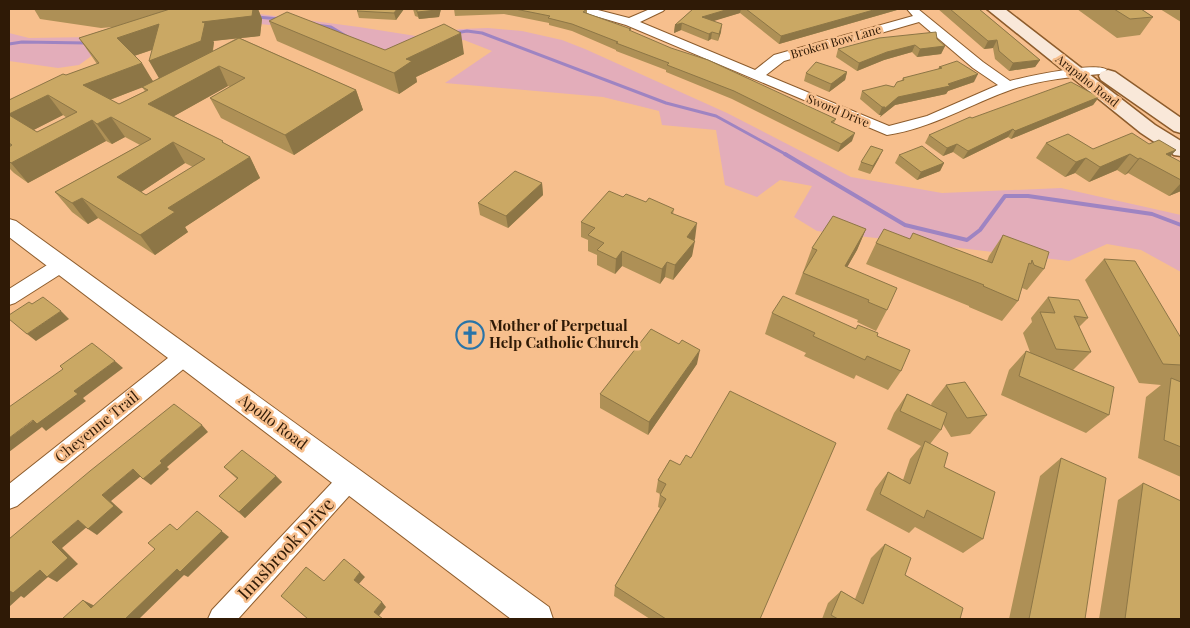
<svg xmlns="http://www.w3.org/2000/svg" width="1190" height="628" font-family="'Playfair Display',serif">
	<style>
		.green { fill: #e3adba }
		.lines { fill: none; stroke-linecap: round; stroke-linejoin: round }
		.stream-far1 { stroke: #9e84c2; stroke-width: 3 }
		.stream { stroke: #9e84c2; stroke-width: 4 }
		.minor-casing { stroke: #8d5c2c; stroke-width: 2 }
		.tertiary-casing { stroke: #8d5c2c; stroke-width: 2 }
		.secondary-casing { stroke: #8d5c2c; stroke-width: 3 }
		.minor { fill: #fff; fill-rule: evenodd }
		.tertiary { fill: #fff; fill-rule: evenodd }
		.secondary { fill: #f9e8d9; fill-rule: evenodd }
		.wall { fill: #ae9056; fill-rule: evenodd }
		.shaded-wall { fill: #8d7646 }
		.building { fill: #caa864; stroke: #8d7646; fill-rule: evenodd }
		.labels { text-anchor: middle; stroke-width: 5; stroke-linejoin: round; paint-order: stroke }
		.far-street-label { font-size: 12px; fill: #2f1a06; stroke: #f7bf8d }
		.poi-label { font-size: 15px; font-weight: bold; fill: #2f1a06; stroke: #f7bf8d; text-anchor: start }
		.street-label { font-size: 15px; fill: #2f1a06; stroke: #f7bf8d }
		.near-street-label { font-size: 18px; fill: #2f1a06; stroke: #f7bf8d }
	</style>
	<rect width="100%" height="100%" fill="#f7bf8d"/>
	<path class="green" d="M 253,13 L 359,27 L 416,36 L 461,29 L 488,28 L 522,31 L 562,40 L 585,49 L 727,113 L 851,177 L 942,193 L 1061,188 L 1181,215 L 1181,272 L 1141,250 L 1107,244 L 1069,261 L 817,231 L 794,217 L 812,186 L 780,180 L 757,197 L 725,185 L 716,130 L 662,125 L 659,111 L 603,97 L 445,83 L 492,51 L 464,40 L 452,42 L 392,69 L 288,27 L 260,24 L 97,52 L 79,65 L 58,68 L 9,61 L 9,33 L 29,38 L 93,37 Z"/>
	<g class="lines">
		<path class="stream-far1" d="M 257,17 L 279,19
			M 316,25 L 331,27 L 346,36
			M 455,33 L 467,31 L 482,33 L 666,103 L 716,116 L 787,155
			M 9,44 L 22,42 L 87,43"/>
		<path class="stream" d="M 785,154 L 905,225 L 967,240 L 980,230 L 1005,196 L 1028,196 L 1152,214 L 1181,225"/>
		<g class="minor-casing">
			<path id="minor" d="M 576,9 L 594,9 L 629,18 L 650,9 L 665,9 L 663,11 L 640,22 L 755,70 L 774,55 L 913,16 L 907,9 L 918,9 L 983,62 L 1010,81 C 1025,77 1098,61 1107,70 L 1100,74 C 1071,77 1041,80 1013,89 C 970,104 933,128 887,135 L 626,25 L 578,11 ZM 919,22 L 973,68 L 998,85 L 927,116 L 889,126 L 766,75 L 784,61 Z
				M 61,259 L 67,260 L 70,265 L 67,270 L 15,303 L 9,305 L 9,289 L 55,260 Z
				M 185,348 L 192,350 L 195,356 L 192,362 L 17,506 L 9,509 L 9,484 L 178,350 Z
				M 350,468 L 358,472 L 361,479 L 358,486 L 238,619 L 208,619 L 212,610 L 342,472 Z"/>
		</g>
		<g class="tertiary-casing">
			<path id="tertiary" d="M 9,219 L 16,221 L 549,607 L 553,619 L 511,619 L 9,237 Z"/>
		</g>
		<g class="secondary-casing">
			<path id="secondary" d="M 987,9 L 1005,9 L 1155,125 L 1181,141 L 1181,156 L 1174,155 L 1141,133 Z
				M 1108,70 L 1115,72 L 1181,118 L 1181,133 L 1174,131 L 1101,80 L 1099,76 L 1101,72 Z"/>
		</g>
		<use href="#minor" class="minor"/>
		<use href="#tertiary" class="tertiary"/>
		<use href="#secondary" class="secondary"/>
	</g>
	<path class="wall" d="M 34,9 L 258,9 L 262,19 L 260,36 L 240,38 L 356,90 L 363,110 L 294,155 L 221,118 L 210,98 L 230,87 L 228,86 L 174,116 L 250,157 L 260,178 L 185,227 L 188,232 L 155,255 L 98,218 L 88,224 L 72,212 L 55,192 L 140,145 L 125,137 L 112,144 L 106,141 L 28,183 L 14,173 L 9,168 L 9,100 L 66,75 L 97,64 L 79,38 L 113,27 L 101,28 L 40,19 ZM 237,38 L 213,51 L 214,42 L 213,41 ZM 152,50 L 159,78 L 153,81 L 134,56 ZM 142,87 L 145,91 L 119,104 L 110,100 ZM 63,115 L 67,118 L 37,132 L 33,130 ZM 185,163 L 193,167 L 146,195 L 141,192 Z
		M 404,9 L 396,20 L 359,18 L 357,11 Z
		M 413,9 L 441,9 L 439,17 L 419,19 L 418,17 L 415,16 Z
		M 454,9 L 587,9 L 587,13 L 836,119 L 834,123 L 852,141 L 838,152 L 732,99 L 666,72 L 666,70 L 616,51 L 616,50 L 572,31 L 549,25 L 549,23 L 504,14 L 455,16 Z
		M 693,9 L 897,9 L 897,10 L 779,44 L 740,13 L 712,21 L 721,32 L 718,41 L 711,39 L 708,41 L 681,30 L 674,33 L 675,25 Z
		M 938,9 L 979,9 L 1040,60 L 1035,67 L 1009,71 L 995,59 L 993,48 L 984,49 Z
		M 1077,9 L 1153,9 L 1143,10 L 1153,17 L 1140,35 L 1117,38 Z
		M 1160,9 L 1181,9 L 1181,22 Z
		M 269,21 L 385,50 L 464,54 L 416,77 L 417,82 L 399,94 L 277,41 Z
		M 937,39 L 945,46 L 941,54 L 917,57 L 912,52 L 884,60 L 857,71 L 836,57 L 838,49 Z
		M 939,67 L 974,82 L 948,91 L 946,94 L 895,105 L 880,117 L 881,115 L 879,115 L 860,99 L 862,91 L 894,87 L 902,80 L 903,78 L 938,70 Z
		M 847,72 L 845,80 L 829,92 L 804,81 L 806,73 Z
		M 1099,97 L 1093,105 L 1011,139 L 1008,137 L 963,159 L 953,152 L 943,156 L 925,143 L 929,135 L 972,118 Z
		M 1046,143 L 1093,149 L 1149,144 L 1176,150 L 1170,156 L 1181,162 L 1181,191 L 1169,196 L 1128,173 L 1125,175 L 1117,170 L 1089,182 L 1075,173 L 1065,177 L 1036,158 Z
		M 899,155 L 944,163 L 940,171 L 917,180 L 895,163 Z
		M 879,158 L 870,174 L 858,170 L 861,162 Z
		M 542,183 L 543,195 L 508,228 L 480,215 L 478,203 Z
		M 623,197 L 674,209 L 673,214 L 695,239 L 694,240 L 692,256 L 673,280 L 665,277 L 660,284 L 622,266 L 615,274 L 597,265 L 597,255 L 588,251 L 588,240 L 581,237 L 581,222 Z
		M 866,229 L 857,250 L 847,267 L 887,310 L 876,331 L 857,322 L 858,320 L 795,294 L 812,248 Z
		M 1003,235 L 1044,269 L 1027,290 L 1022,288 L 1018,301 L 1002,321 L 969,307 L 969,306 L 866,264 L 876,243 L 910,239 L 987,261 L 989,256 Z
		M 1104,259 L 1181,338 L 1181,381 L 1180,382 L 1181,382 L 1181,477 L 1138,458 L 1146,397 L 1161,385 L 1139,383 L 1085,280 Z
		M 1048,297 L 1088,318 L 1079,327 L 1091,352 L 1073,370 L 1109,415 L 1086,433 L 1001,395 L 1009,370 L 1026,351 L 1030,352 L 1023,333 L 1032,322 L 1031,318 Z
		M 772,313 L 856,329 L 877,336 L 901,371 L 888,390 L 856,375 L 854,379 L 804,356 L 806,353 L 765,334 Z
		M 697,364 L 648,435 L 600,408 L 600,394 Z
		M 946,385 L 987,415 L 970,434 L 951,437 L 943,424 L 941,430 L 930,444 L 944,467 L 983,539 L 963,553 L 915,527 L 909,533 L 866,510 L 875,489 L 888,472 L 903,480 L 910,459 L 921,446 L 887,429 L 894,413 L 907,394 L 932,406 L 931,404 Z
		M 1061,458 L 1085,619 L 1009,619 L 1040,476 Z
		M 670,460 L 760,619 L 650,619 L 614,596 L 615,586 L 660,508 L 658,507 L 660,494 L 656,492 L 658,480 Z
		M 224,467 L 276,476 L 282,482 L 245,518 L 219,496 L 237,479 Z
		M 1143,483 L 1181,619 L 1099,619 L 1118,500 Z
		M 885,544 L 905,575 L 960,619 L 822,619 L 828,603 L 841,591 L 855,599 L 871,558 Z"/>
	<path class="shaded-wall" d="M 253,9 L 258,9 L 262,19 L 260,36 L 213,41 L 214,42 L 211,61 L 160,80 L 149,61 L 202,22 Z
		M 397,9 L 404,9 L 396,20 L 394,13 Z
		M 437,9 L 441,9 L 439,17 L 419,19 L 417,12 Z
		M 729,9 L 741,9 L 740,13 L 701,25 L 702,17 Z
		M 877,9 L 897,9 L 897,10 L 779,44 L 781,36 Z
		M 682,23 L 681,30 L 674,33 L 675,25 Z
		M 159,24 L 169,44 L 128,58 L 117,38 Z
		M 722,24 L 721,32 L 718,41 L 719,34 Z
		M 712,32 L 711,39 L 708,41 L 709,34 Z
		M 461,33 L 464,54 L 416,77 L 417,82 L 399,94 L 394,73 L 406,59 Z
		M 997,40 L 993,48 L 984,49 L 988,41 Z
		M 915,45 L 912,52 L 884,60 L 857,71 L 859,63 L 887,52 Z
		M 945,46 L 941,54 L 917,57 L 920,49 Z
		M 1040,60 L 1035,67 L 1009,71 L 1013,63 Z
		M 142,63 L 154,83 L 96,105 L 83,85 Z
		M 219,66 L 228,86 L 160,124 L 148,104 Z
		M 847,72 L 845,80 L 829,92 L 831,84 Z
		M 978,74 L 974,82 L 948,91 L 946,94 L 895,105 L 880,117 L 881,115 L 879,115 L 882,107 L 898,97 L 948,84 Z
		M 356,90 L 363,110 L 294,155 L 285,135 Z
		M 48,95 L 63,115 L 24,135 L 9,116 L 9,114 Z
		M 1099,97 L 1093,105 L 1011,139 L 1015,131 Z
		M 111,117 L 125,137 L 112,144 L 97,124 Z
		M 92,120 L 106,141 L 28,183 L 11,163 Z
		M 1013,129 L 1008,137 L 963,159 L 968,151 Z
		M 855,133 L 852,141 L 838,152 L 841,144 Z
		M 173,142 L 185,163 L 132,198 L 117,177 Z
		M 957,144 L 953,152 L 943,156 L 947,148 Z
		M 883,150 L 879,158 L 870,174 L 873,166 Z
		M 1176,150 L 1163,165 L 1166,154 Z
		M 1130,154 L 1117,170 L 1089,182 L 1100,167 Z
		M 250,157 L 260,178 L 185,227 L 188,232 L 155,255 L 140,235 L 168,208 Z
		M 1086,158 L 1075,173 L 1065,177 L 1076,162 Z
		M 1140,158 L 1128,173 L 1125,175 L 1138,159 Z
		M 944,163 L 940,171 L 917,180 L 921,172 Z
		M 542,183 L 543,195 L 508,228 L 506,216 Z
		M 1181,183 L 1181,191 L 1169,196 Z
		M 82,198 L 98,218 L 88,224 L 72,203 Z
		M 697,223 L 695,239 L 684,252 L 687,237 Z
		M 866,229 L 857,250 L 836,287 L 845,266 Z
		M 695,241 L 692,256 L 673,280 L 675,265 Z
		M 622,251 L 622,266 L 615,274 L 616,259 Z
		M 667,262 L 665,277 L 660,284 L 662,269 Z
		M 61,311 L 69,319 L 36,341 L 27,334 Z
		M 700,350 L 697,364 L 648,435 L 649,422 Z
		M 115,361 L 123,368 L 83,398 L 86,401 L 46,431 L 42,427 L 9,452 L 9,438 Z
		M 202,425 L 208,432 L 167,467 L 169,469 L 151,485 L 143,479 L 160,461 Z
		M 133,469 L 141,476 L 111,501 L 123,512 L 97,535 L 88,529 L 102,495 Z
		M 276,476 L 282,482 L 245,518 L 239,512 Z
		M 197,511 L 229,537 L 188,577 L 184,575 L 139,619 L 125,619 Z
		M 78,520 L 88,526 L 62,548 L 78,564 L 57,582 L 48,577 L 24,598 L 21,596 L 9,607 L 9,592 L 52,542 Z
		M 360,572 L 365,577 L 358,585 L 354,580 Z
		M 83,600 L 93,605 L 101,613 L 91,608 Z
		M 382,602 L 386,607 L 378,617 L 374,612 Z"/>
	<path class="building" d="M 170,9 L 253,9 L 252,16 L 202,22 L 205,23 L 201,41 L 149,61 L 159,24 L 117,38 L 142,63 L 83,85 L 119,104 L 148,90 L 142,87 L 239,38 L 356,90 L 285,135 L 210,98 L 245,78 L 219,66 L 148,104 L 223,141 L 222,142 L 250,157 L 168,208 L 175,212 L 140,235 L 82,198 L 72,203 L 55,192 L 151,139 L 111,117 L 97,124 L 92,120 L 11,163 L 9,161 L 9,147 L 12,145 L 9,143 L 9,115 L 37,132 L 77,112 L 48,95 L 9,114 L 9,100 L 63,74 L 66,75 L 99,63 L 79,38 ZM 173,142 L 205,159 L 146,195 L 117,177 Z
		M 359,9 L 397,9 L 394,13 L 357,11 Z
		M 413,9 L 437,9 L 437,10 L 417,12 L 417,9 Z
		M 515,9 L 587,9 L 583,12 L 631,29 L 629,30 L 671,48 L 708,60 L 836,119 L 831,122 L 855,133 L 841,144 L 734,91 L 667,65 L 669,63 L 616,43 L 618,42 L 572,24 L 548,18 L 550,16 Z
		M 693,9 L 729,9 L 702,17 L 722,24 L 719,34 L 712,32 L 709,34 L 682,23 L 675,25 Z
		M 746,9 L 877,9 L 781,36 Z
		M 950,9 L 979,9 L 1040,60 L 1013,63 L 999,51 L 997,40 L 988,41 Z
		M 1114,9 L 1141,9 L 1153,17 L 1130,19 Z
		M 287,12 L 385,50 L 444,24 L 461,33 L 406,59 L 412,61 L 394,73 L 269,21 Z
		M 936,32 L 937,39 L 945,46 L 920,49 L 915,45 L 887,52 L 859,63 L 838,49 L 879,38 Z
		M 957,61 L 978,74 L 948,84 L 950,86 L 898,97 L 883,110 L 885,107 L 882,107 L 862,91 L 886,85 L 894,87 L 897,82 L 904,80 L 903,78 L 942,68 L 939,67 Z
		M 816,62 L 847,72 L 831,84 L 806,73 Z
		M 1071,82 L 1099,97 L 1015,131 L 1013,129 L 968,151 L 957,144 L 947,148 L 929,135 L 970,117 L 972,118 Z
		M 1132,133 L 1149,144 L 1159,140 L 1176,150 L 1166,154 L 1181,162 L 1181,180 L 1140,158 L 1138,159 L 1130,154 L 1100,167 L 1086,158 L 1076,162 L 1046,143 L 1068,134 L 1093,149 Z
		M 871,146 L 883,150 L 873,166 L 861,162 Z
		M 922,146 L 944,163 L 921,172 L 899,155 Z
		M 515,171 L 542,183 L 506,216 L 478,203 Z
		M 609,191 L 623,197 L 626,194 L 646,202 L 649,198 L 674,209 L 671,213 L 697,223 L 687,237 L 695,241 L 675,265 L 667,262 L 662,269 L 622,251 L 616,259 L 597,250 L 604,243 L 588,235 L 595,228 L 581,222 Z
		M 833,216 L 866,229 L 845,266 L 897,288 L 887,310 L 868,302 L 869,300 L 803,273 L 817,250 L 812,248 Z
		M 884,229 L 910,239 L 913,233 L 992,263 L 1003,235 L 1049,252 L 1044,269 L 1034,265 L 1032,260 L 1031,264 L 1029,263 L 1018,301 L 983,286 L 984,285 L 876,243 Z
		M 1104,259 L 1135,261 L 1181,338 L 1181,365 L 1163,364 Z
		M 783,296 L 856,329 L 858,325 L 878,333 L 877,336 L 910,350 L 901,371 L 867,356 L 865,360 L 813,336 L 815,333 L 772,313 Z
		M 43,297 L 61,311 L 27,334 L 9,319 L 9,315 L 29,302 L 32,304 Z
		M 1048,297 L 1079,300 L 1088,318 L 1074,316 L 1091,352 L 1056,349 L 1040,312 L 1055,313 Z
		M 651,329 L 679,344 L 682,340 L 700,350 L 649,422 L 600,394 Z
		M 92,343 L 115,361 L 74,391 L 78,394 L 37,424 L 33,420 L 9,438 L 9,407 L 63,369 L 60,366 Z
		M 1026,351 L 1114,387 L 1109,415 L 1019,376 Z
		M 1171,378 L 1181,382 L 1181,447 L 1164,440 Z
		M 965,382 L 987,415 L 967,418 L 946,385 Z
		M 730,391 L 836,443 L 760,619 L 666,619 L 615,586 L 666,499 L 660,495 L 666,484 L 658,480 L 670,460 L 680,465 L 686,455 L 691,458 Z
		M 907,394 L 947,413 L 941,430 L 900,411 Z
		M 174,404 L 202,425 L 160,461 L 162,463 L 143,479 L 133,469 L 102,495 L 114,506 L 88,529 L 78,520 L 52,542 L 68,558 L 47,577 L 40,570 L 13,593 L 10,591 L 9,592 L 9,539 L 90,471 Z
		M 925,441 L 948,453 L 944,467 L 995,492 L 983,539 L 927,510 L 924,518 L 880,494 L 888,472 L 910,484 Z
		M 242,450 L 276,476 L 239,512 L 219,496 L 238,478 L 224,467 Z
		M 1061,458 L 1106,478 L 1085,619 L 1029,619 Z
		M 1143,483 L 1181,501 L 1181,619 L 1125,619 Z
		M 197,511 L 222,531 L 180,572 L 177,569 L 125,619 L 62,619 L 83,600 L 91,608 L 155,549 L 148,543 L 170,524 L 177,530 Z
		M 885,544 L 911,558 L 905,575 L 963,608 L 960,619 L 838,619 L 831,615 L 841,591 L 863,604 Z
		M 344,559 L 360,572 L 354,580 L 382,602 L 374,612 L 383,619 L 308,619 L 281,596 L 306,567 L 324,581 Z"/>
	<defs>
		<g id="church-ring" transform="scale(1.4375)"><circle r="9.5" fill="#f7bf8d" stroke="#2a74a8" stroke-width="1.5"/><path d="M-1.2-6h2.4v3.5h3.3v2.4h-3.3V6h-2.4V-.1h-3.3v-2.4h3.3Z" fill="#2a74a8"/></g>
	</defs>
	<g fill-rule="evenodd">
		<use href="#church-ring" x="470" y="335"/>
	</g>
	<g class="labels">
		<g class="far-street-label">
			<text transform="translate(836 42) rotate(-16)" y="4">Broken Bow Lane</text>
			<text transform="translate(1087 81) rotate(38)" y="4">Arapaho Road</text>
			<text transform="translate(838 111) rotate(23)" y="4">Sword Drive</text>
		</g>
		<g class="poi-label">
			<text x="489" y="331">Mother of Perpetual<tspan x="489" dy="17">Help Catholic Church</tspan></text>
		</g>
		<g class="street-label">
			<text transform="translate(273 422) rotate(37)" y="5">Apollo Road</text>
			<text transform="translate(97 427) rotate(-39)" y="5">Cheyenne Trail</text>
		</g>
		<g class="near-street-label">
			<text transform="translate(286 549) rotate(-47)" y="6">Innsbrook Drive</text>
		</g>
	</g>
	<rect width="1190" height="628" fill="none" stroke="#2f1a06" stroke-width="20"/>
</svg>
